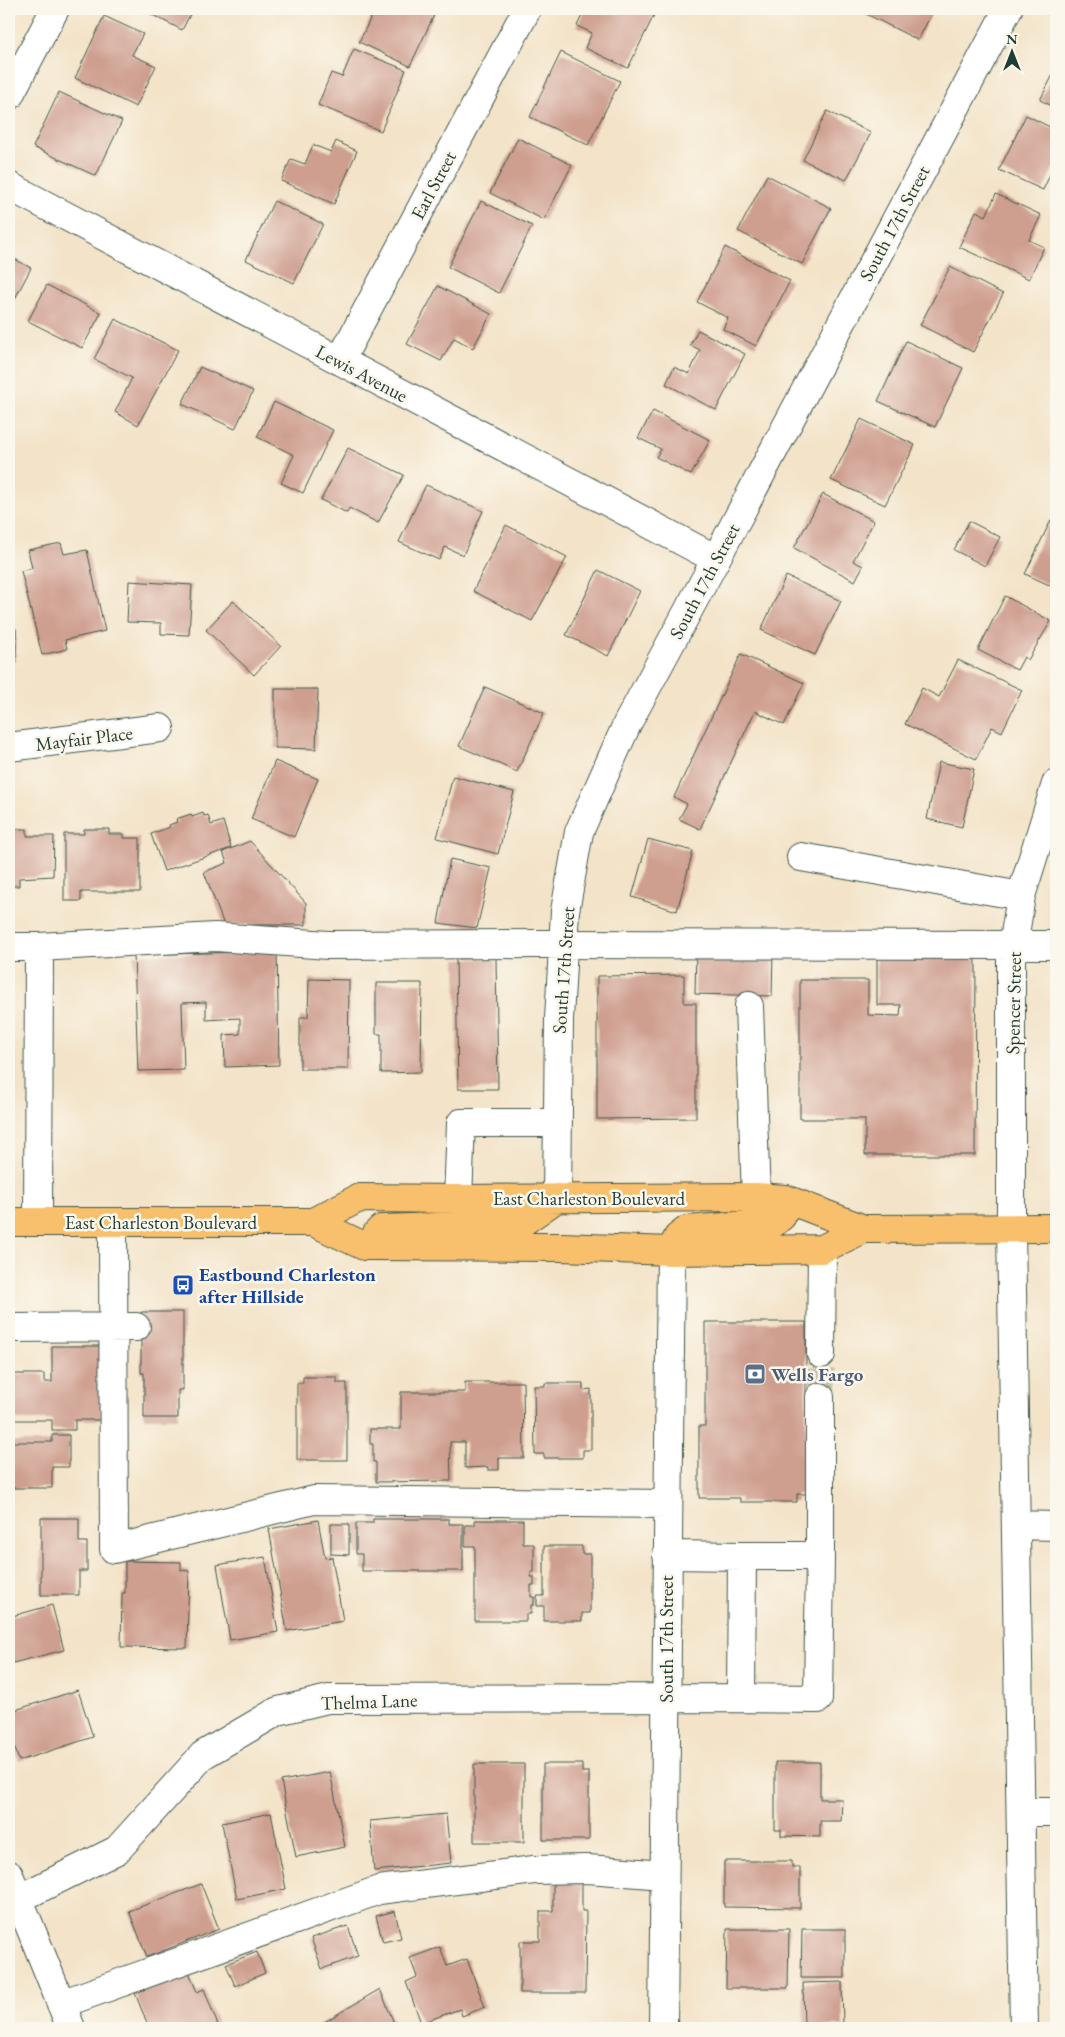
<svg xmlns="http://www.w3.org/2000/svg" width="1065" height="2037" font-family="'EB Garamond',serif">
	<style>
		.building { fill: #ce9e8f }
		.lines { fill: none; stroke-linecap: round; stroke-linejoin: round }
		.minor-tunnel { stroke: #c9c2aa; stroke-width: 28; stroke-dasharray: 28 14; stroke-linecap: butt }
		.minor-casing { stroke: #3f564a; stroke-width: 30 }
		.major-casing { stroke: #3f564a; stroke-width: 30 }
		.minor { stroke: #fff; stroke-width: 28 }
		.major { stroke: #f8bf6c; stroke-width: 28 }
		.labels { text-anchor: middle; stroke-width: 5; stroke-linejoin: round; paint-order: stroke }
		.street-label { font-size: 19px; fill: #1f3d34; stroke: #fbf7ec }
		.transit-label { font-size: 19px; font-weight: bold; fill: #164399; stroke: #fbf7ec; text-anchor: start }
		.service-label { font-size: 19px; font-weight: bold; fill: #4e5e75; stroke: #fbf7ec; text-anchor: start }
	</style>
	<rect width="100%" height="100%" fill="#fbf7ec"/>
	<filter id="ink" filterUnits="userSpaceOnUse"><feTurbulence type="fractalNoise" baseFrequency=".02" numOctaves="2"/><feDisplacementMap in="SourceGraphic" scale="10" xChannelSelector="R" yChannelSelector="G"/><feConvolveMatrix kernelMatrix="1 2 1 2 8 2 1 2 1" color-interpolation-filters="sRGB"/></filter>
	<filter id="wash" filterUnits="userSpaceOnUse"><feTurbulence type="fractalNoise" baseFrequency=".0096" numOctaves="4" result="noise"/><feDisplacementMap in="SourceGraphic" scale="20" xChannelSelector="R" yChannelSelector="G"/><feGaussianBlur stdDeviation="1.12" result="paint"/><feColorMatrix in="noise" values="0 0 0 0 0 0 0 0 0 0 0 0 0 0 0 0 0 1.4 0 .05"/><feComposite in="paint" operator="in"/></filter>
	<g filter="url(#wash)">
		<rect width="100%" height="100%" fill="#f3e3c8"/>
		<g id="blocks">
			<path class="building" d="M 141,9 L 193,9 L 182,30 Z
				M 375,9 L 437,9 L 410,66 L 359,42 Z
				M 585,9 L 646,9 L 655,13 L 628,68 L 585,48 L 592,33 L 577,26 Z
				M 856,9 L 934,9 L 918,40 Z
				M 104,16 L 143,34 L 132,55 L 156,66 L 136,107 L 75,78 Z
				M 354,49 L 406,70 L 381,131 L 318,105 L 331,73 L 342,77 Z
				M 561,52 L 620,81 L 588,145 L 530,117 Z
				M 1056,69 L 1056,108 L 1040,100 Z
				M 59,92 L 122,121 L 96,176 L 33,147 Z
				M 827,111 L 871,133 L 846,180 L 803,160 Z
				M 1026,115 L 1056,130 L 1056,162 L 1043,190 L 999,170 Z
				M 518,138 L 572,165 L 544,220 L 490,193 Z
				M 336,141 L 357,151 L 334,204 L 281,181 L 291,159 L 305,164 L 313,145 L 331,152 Z
				M 767,175 L 831,208 L 802,264 L 738,231 Z
				M 996,194 L 1041,215 L 1029,240 L 1044,247 L 1029,279 L 959,247 L 976,211 L 986,216 Z
				M 274,201 L 323,224 L 294,283 L 246,260 Z
				M 481,201 L 532,226 L 499,293 L 448,267 Z
				M 725,247 L 790,281 L 756,346 L 723,329 L 728,318 L 697,302 Z
				M 9,256 L 31,268 L 9,310 Z
				M 950,267 L 1003,294 L 973,352 L 920,325 Z
				M 47,285 L 101,313 L 82,348 L 28,321 Z
				M 438,286 L 491,314 L 473,348 L 454,338 L 441,361 L 407,344 Z
				M 115,319 L 178,350 L 138,425 L 115,412 L 132,378 L 94,359 Z
				M 698,330 L 745,354 L 716,410 L 666,384 L 674,367 L 689,374 L 700,350 L 690,345 Z
				M 906,341 L 963,368 L 935,427 L 878,401 Z
				M 200,367 L 253,391 L 235,429 L 182,404 Z
				M 274,402 L 333,430 L 303,493 L 281,483 L 294,455 L 257,437 Z
				M 653,411 L 710,440 L 691,475 L 656,457 L 661,449 L 638,438 Z
				M 861,419 L 915,445 L 885,505 L 831,480 Z
				M 348,448 L 404,475 L 378,523 L 349,508 L 347,513 L 321,500 Z
				M 426,485 L 483,511 L 463,555 L 445,547 L 439,560 L 399,542 Z
				M 823,494 L 874,521 L 853,561 L 863,566 L 855,581 L 794,548 Z
				M 1051,520 L 1056,523 L 1056,588 L 1025,574 Z
				M 969,521 L 1000,537 L 985,566 L 954,550 Z
				M 506,525 L 567,557 L 532,621 L 473,591 Z
				M 61,543 L 64,554 L 87,550 L 105,631 L 65,640 L 67,649 L 42,655 L 21,571 L 32,568 L 28,550 Z
				M 598,570 L 640,591 L 608,656 L 566,635 Z
				M 786,576 L 841,601 L 815,655 L 761,630 Z
				M 129,581 L 192,585 L 189,635 L 161,634 L 161,623 L 127,622 Z
				M 1005,596 L 1051,621 L 1028,660 L 1024,657 L 1017,670 L 978,650 Z
				M 233,601 L 281,646 L 254,675 L 206,630 Z
				M 9,629 L 16,629 L 16,662 L 9,661 Z
				M 741,654 L 804,683 L 784,725 L 755,711 L 700,829 L 679,819 L 687,804 L 674,797 Z
				M 958,660 L 1022,690 L 1002,732 L 992,727 L 976,759 L 905,724 L 922,688 L 939,697 Z
				M 485,687 L 544,713 L 517,772 L 459,746 Z
				M 275,689 L 318,689 L 316,749 L 275,748 Z
				M 275,761 L 318,779 L 294,837 L 251,819 Z
				M 939,762 L 974,769 L 962,827 L 927,819 Z
				M 453,776 L 514,792 L 498,854 L 437,838 Z
				M 203,813 L 204,816 L 208,815 L 211,825 L 223,821 L 231,848 L 164,871 L 151,834 L 170,827 L 169,825 L 177,822 L 176,819 L 191,814 L 192,817 Z
				M 9,829 L 27,829 L 27,836 L 54,836 L 53,876 L 19,878 L 19,886 L 9,886 Z
				M 84,829 L 109,829 L 109,834 L 124,834 L 124,838 L 140,838 L 140,892 L 81,892 L 81,901 L 64,901 L 64,834 L 84,834 Z
				M 648,839 L 693,851 L 677,911 L 632,897 Z
				M 250,841 L 306,903 L 306,925 L 224,925 L 204,872 L 227,863 L 223,852 Z
				M 450,859 L 491,868 L 477,928 L 438,923 Z
				M 696,950 L 773,951 L 772,996 L 695,994 Z
				M 277,951 L 279,1065 L 225,1067 L 224,1035 L 240,1034 L 240,1018 L 206,1020 L 206,1002 L 182,1003 L 184,1070 L 138,1071 L 134,955 Z
				M 877,954 L 976,955 L 975,1155 L 865,1155 L 865,1119 L 800,1119 L 800,980 L 868,980 L 868,1015 L 900,1016 L 901,1005 L 877,1005 Z
				M 496,958 L 498,1089 L 458,1089 L 456,959 Z
				M 684,975 L 684,1003 L 696,1003 L 696,1118 L 597,1119 L 597,976 Z
				M 309,979 L 349,980 L 348,1069 L 300,1069 L 300,1017 L 308,1017 Z
				M 376,983 L 422,983 L 421,1072 L 381,1073 L 381,1034 L 376,1034 Z
				M 141,1312 L 183,1312 L 183,1390 L 178,1390 L 178,1418 L 144,1418 L 144,1373 L 141,1373 Z
				M 705,1322 L 806,1322 L 806,1494 L 797,1494 L 797,1502 L 740,1502 L 740,1498 L 699,1498 L 699,1426 L 705,1426 Z
				M 52,1346 L 101,1346 L 101,1420 L 75,1420 L 75,1430 L 52,1430 L 52,1420 L 9,1420 L 9,1374 L 44,1374 L 44,1382 L 52,1382 Z
				M 303,1377 L 337,1377 L 337,1383 L 347,1383 L 347,1460 L 297,1460 L 297,1383 L 303,1383 Z
				M 465,1382 L 523,1382 L 524,1458 L 499,1458 L 499,1470 L 488,1470 L 488,1467 L 465,1468 L 465,1442 L 450,1442 L 451,1481 L 376,1482 L 376,1462 L 373,1462 L 373,1444 L 370,1444 L 370,1429 L 401,1429 L 401,1392 L 465,1392 Z
				M 545,1383 L 583,1383 L 583,1390 L 591,1389 L 591,1450 L 583,1450 L 583,1458 L 544,1458 L 544,1454 L 535,1454 L 534,1386 L 545,1386 Z
				M 52,1435 L 69,1435 L 69,1467 L 52,1467 L 52,1488 L 9,1488 L 9,1442 L 52,1442 Z
				M 41,1518 L 79,1518 L 79,1542 L 87,1542 L 87,1571 L 79,1571 L 79,1595 L 41,1595 Z
				M 373,1519 L 449,1519 L 449,1524 L 463,1524 L 463,1571 L 362,1571 L 362,1554 L 356,1554 L 356,1523 L 373,1523 Z
				M 318,1520 L 325,1558 L 332,1557 L 343,1621 L 287,1631 L 269,1529 Z
				M 475,1520 L 523,1520 L 523,1544 L 534,1544 L 534,1572 L 531,1572 L 531,1577 L 534,1577 L 534,1585 L 531,1585 L 531,1597 L 534,1597 L 534,1605 L 531,1605 L 531,1614 L 526,1614 L 526,1621 L 475,1621 L 475,1546 L 465,1546 L 465,1525 L 475,1525 Z
				M 331,1524 L 349,1524 L 349,1555 L 331,1554 Z
				M 544,1546 L 582,1546 L 582,1554 L 590,1554 L 590,1613 L 582,1613 L 582,1621 L 544,1621 L 544,1606 L 537,1606 L 537,1596 L 544,1596 Z
				M 265,1557 L 278,1632 L 230,1640 L 217,1565 Z
				M 125,1561 L 181,1562 L 181,1570 L 189,1571 L 187,1648 L 121,1647 L 122,1593 L 125,1593 Z
				M 52,1605 L 64,1650 L 9,1664 L 9,1617 Z
				M 78,1690 L 93,1737 L 19,1761 L 9,1729 L 9,1712 Z
				M 775,1762 L 820,1762 L 820,1799 L 842,1799 L 841,1821 L 820,1821 L 820,1837 L 781,1836 L 781,1830 L 775,1830 Z
				M 474,1764 L 524,1764 L 524,1842 L 474,1842 Z
				M 543,1764 L 582,1764 L 582,1772 L 589,1772 L 589,1840 L 543,1840 Z
				M 330,1772 L 345,1847 L 296,1857 L 281,1781 Z
				M 271,1813 L 286,1889 L 237,1899 L 222,1823 Z
				M 446,1814 L 451,1863 L 374,1871 L 370,1821 Z
				M 724,1861 L 792,1861 L 792,1867 L 800,1867 L 800,1908 L 724,1907 Z
				M 553,1878 L 582,1878 L 582,1911 L 586,1911 L 585,1993 L 520,1993 L 520,1941 L 540,1941 L 540,1911 L 553,1911 Z
				M 201,1884 L 219,1929 L 147,1957 L 129,1911 Z
				M 395,1911 L 401,1938 L 383,1942 L 376,1916 Z
				M 348,1926 L 358,1956 L 322,1969 L 311,1938 Z
				M 727,1929 L 789,1929 L 788,1988 L 726,1988 Z
				M 802,1929 L 845,1929 L 845,1978 L 801,1978 Z
				M 440,1947 L 447,1966 L 467,1959 L 485,2007 L 462,2016 L 460,2009 L 421,2023 L 406,1982 L 417,1977 L 410,1958 Z
				M 257,1952 L 265,1973 L 235,1986 L 226,1964 Z
				M 189,1972 L 197,1992 L 204,1989 L 219,2028 L 149,2028 L 135,1993 Z
				M 842,1982 L 843,2026 L 804,2027 L 803,1983 Z
				M 380,1989 L 396,2028 L 314,2028 Z"/>
		</g>
	</g>
	<g filter="url(#ink)">
		<use href="#blocks" fill-opacity="0" stroke="#3f564a" stroke-width="1"/>
		<g class="lines">
			<path class="minor-tunnel" d="M 820,1397 L 821,1354"/>
			<g class="minor-casing">
				<path id="minor" d="M 9,96 L 55,9
					M 9,186 L 716,559
					M 340,361 L 527,9
					M 9,747 L 160,728
					M 801,857 L 1021,896
					M 9,947 L 39,947 L 38,1222
					M 39,947 L 215,937 L 328,945 L 537,944 L 1056,945
					M 749,1006 L 756,1197
					M 557,1198 L 559,1019 L 565,911 L 579,832 L 627,724 L 716,559 L 1008,9
					M 458,1199 L 461,1123 L 558,1123
					M 113,1222 L 114,1549 L 314,1500 L 668,1504
					M 9,1328 L 136,1327
					M 821,1354 L 822,1249
					M 1017,1525 L 1056,1526
					M 820,1556 L 820,1397
					M 741,1698 L 818,1699 L 820,1556 L 742,1556
					M 1021,1812 L 1056,1812
					M 9,1875 L 71,2028
					M 18,1899 L 117,1850 L 203,1755 L 278,1711 L 328,1699 L 741,1698 L 742,1556 L 667,1555
					M 61,2004 L 379,1890 L 534,1870 L 588,1869 L 664,1875
					M 663,2028 L 671,1251
					M 1024,2028 L 1011,1228 L 1011,960 L 1021,896 L 1056,784"/>
			</g>
			<g class="major-casing">
				<path id="major" d="M 9,1222 L 313,1222 L 364,1246 L 561,1247 L 671,1251 L 822,1249 L 864,1229
					M 313,1222 L 359,1198 L 458,1199 L 756,1197 L 786,1199 L 864,1229 L 1056,1228
					M 377,1233 L 381,1229 L 520,1224 L 557,1198
					M 671,1251 L 678,1237 L 687,1230 L 774,1223 L 782,1216 L 786,1199"/>
			</g>
			<use href="#minor" class="minor"/>
			<use href="#major" class="major"/>
		</g>
	</g>
	<defs>
		<g id="bus-square" transform="scale(1.125)"><rect x="-9" y="-9" width="18" height="18" rx="4" fill="#1a4fb4" stroke="#fbf7ec"/><path d="M-5-6H5V4H4V6H2V4H-2V6H-4V4H-5ZM-3.5-4V0h7V-4ZM-3.5 1.2v1.5H-2V1.2ZM2 1.2v1.5H3.5V1.2Z" fill="#fff"/></g>
		<g id="bank-square" transform="scale(1.125)"><rect x="-9" y="-9" width="18" height="18" rx="4" fill="#5c6f8a" stroke="#fbf7ec"/><path d="M-6-4H6V4H-6ZM0-2.3a2.3 2.3 0 1 0 0 4.6a2.3 2.3 0 1 0 0-4.6Z" fill="#fff"/></g>
	</defs>
	<g fill-rule="evenodd">
		<use href="#bus-square" x="183" y="1285"/>
		<use href="#bank-square" x="755" y="1374"/>
	</g>
	<g class="labels">
		<g class="street-label">
			<text transform="translate(433 185) rotate(-62)" y="7">Earl Street</text>
			<text transform="translate(894 223) rotate(-62)" y="7">South 17th Street</text>
			<text transform="translate(362 373) rotate(28)" y="7">Lewis Avenue</text>
			<text transform="translate(704 581) rotate(-62)" y="7">South 17th Street</text>
			<text transform="translate(84 738) rotate(-7)" y="7">Mayfair Place</text>
			<text transform="translate(563 970) rotate(-86)" y="7">South 17th Street</text>
			<text transform="translate(1013 1003) rotate(-89)" y="7">Spencer Street</text>
			<text x="589" y="1205">East Charleston Boulevard</text>
			<text x="161" y="1229">East Charleston Boulevard</text>
			<text transform="translate(666 1639) rotate(-90)" y="7">South 17th Street</text>
			<text transform="translate(369 1701) rotate(-2)" y="7">Thelma Lane</text>
		</g>
		<g class="transit-label">
			<text x="199" y="1281">Eastbound Charleston<tspan x="199" dy="22">after Hillside</tspan></text>
		</g>
		<g class="service-label">
			<text x="771" y="1381">Wells Fargo</text>
		</g>
	</g>
	<rect width="1065" height="2037" fill="none" stroke="#fbf7ec" stroke-width="30"/>
	<g transform="translate(1012 52)" stroke="#fbf7ec" stroke-width="4" paint-order="stroke">
	<path d="M0-4L9 19L0 12L-9 19Z" fill="#1f3d34"/>
	<text y="-8" font-size="14" font-weight="bold" text-anchor="middle" fill="#1f3d34">N</text>
	</g>
</svg>
